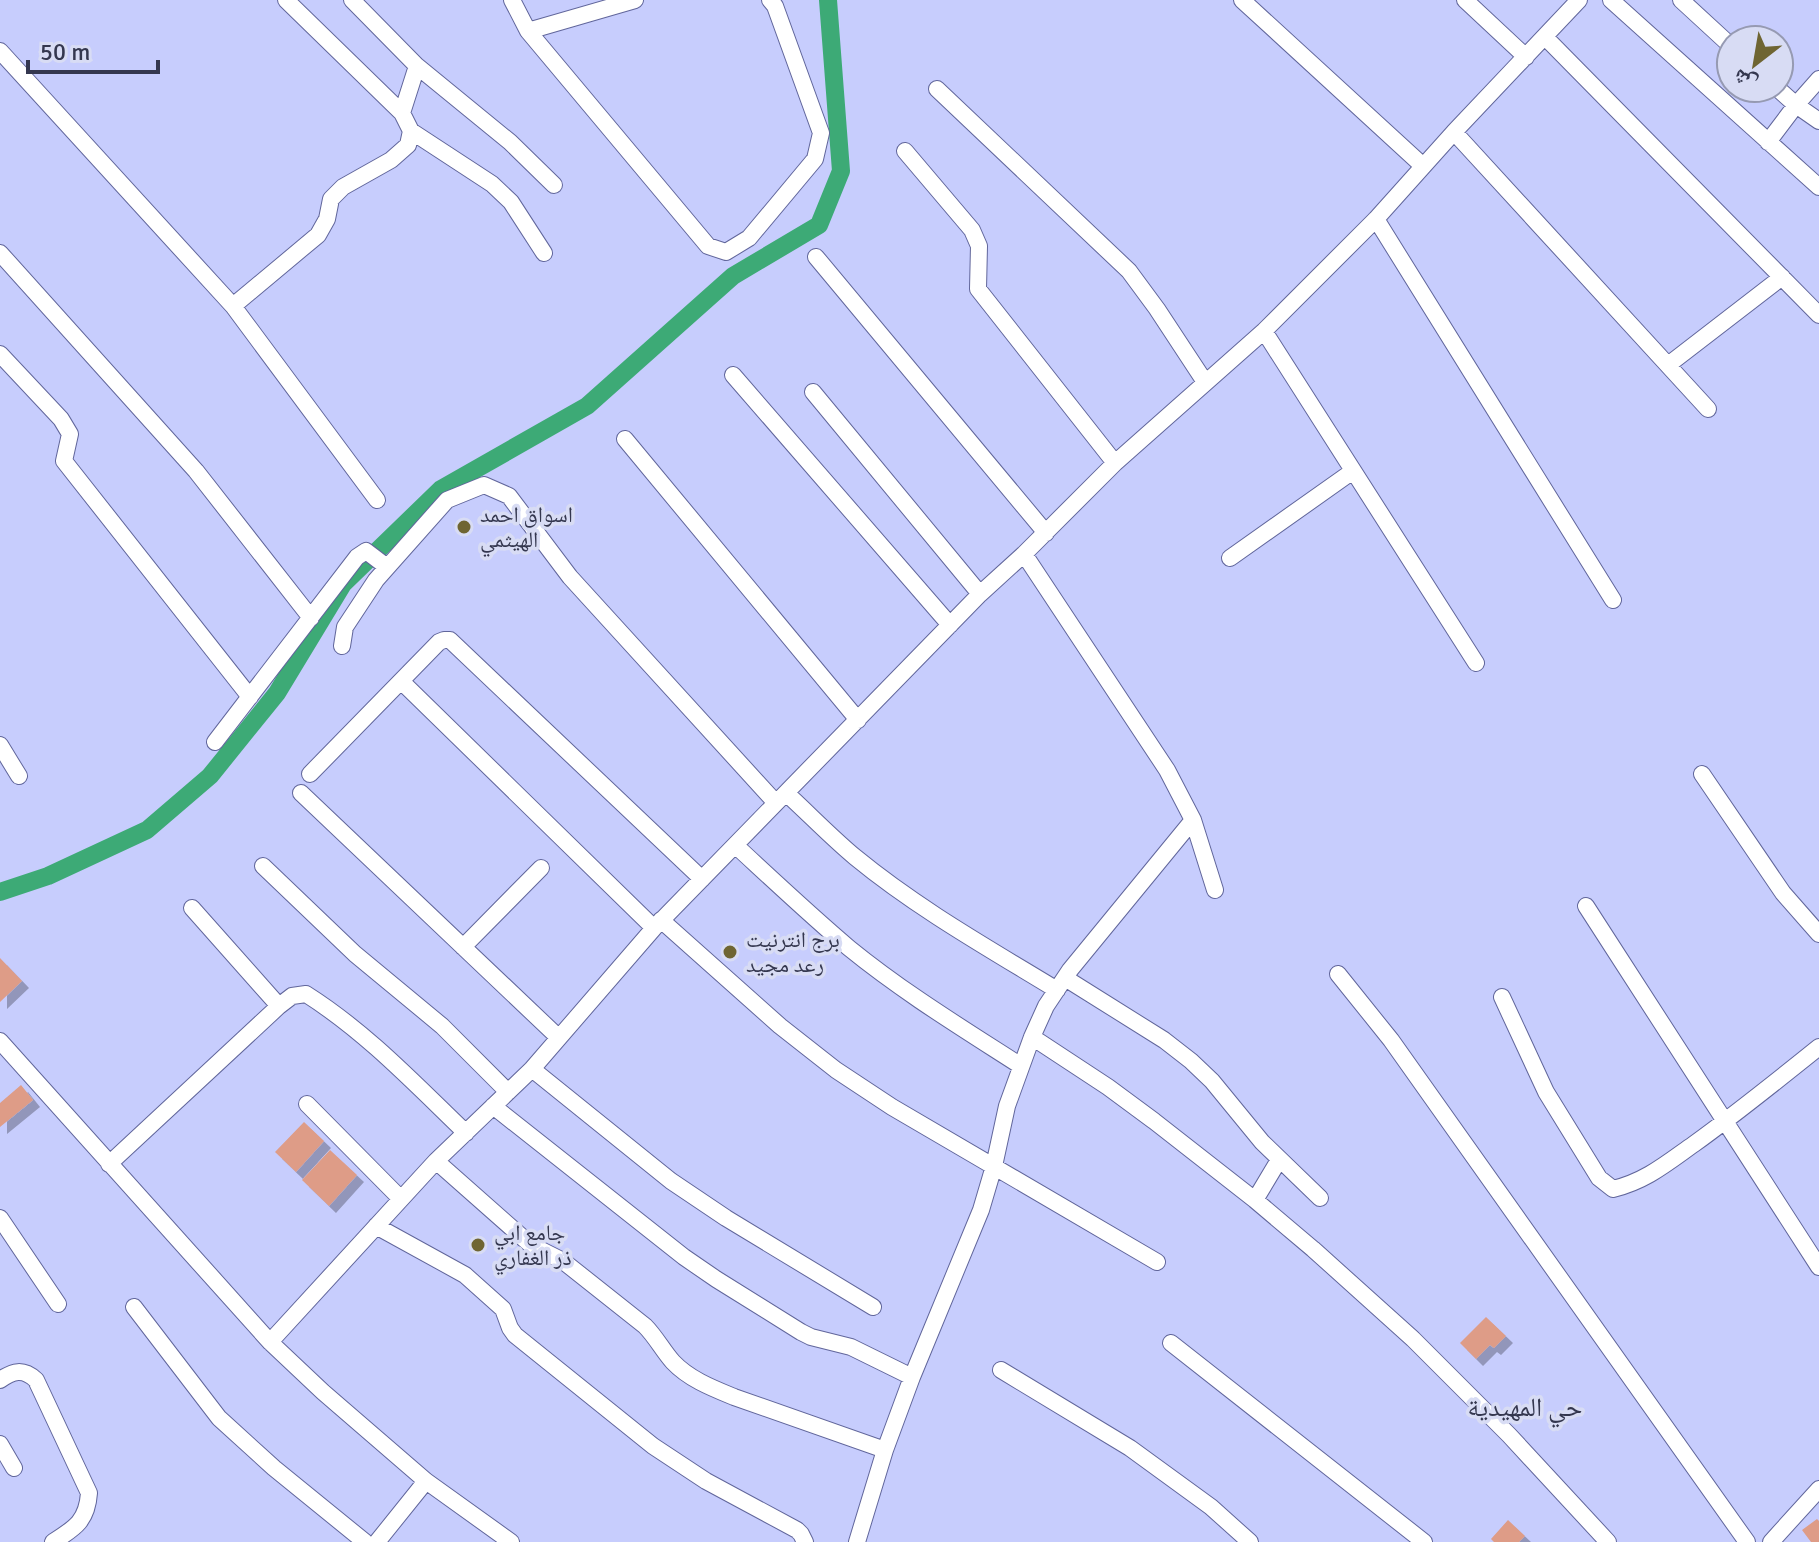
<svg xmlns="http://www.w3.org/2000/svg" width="1819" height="1542" font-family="Signika,'Noto Naskh Arabic',sans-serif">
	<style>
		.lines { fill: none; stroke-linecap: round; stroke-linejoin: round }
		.canal { stroke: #3daa76; stroke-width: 18 }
		.building { fill: #de9c87; filter: url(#shadow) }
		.minor-casing { stroke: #61669b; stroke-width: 18 }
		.minor { stroke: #fff; stroke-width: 16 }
		.poi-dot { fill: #6f6532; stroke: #d8dcf4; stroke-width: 3 }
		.labels { text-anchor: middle; stroke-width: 7; stroke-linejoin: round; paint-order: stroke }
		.poi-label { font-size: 22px; fill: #34374f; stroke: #d8dcf4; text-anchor: start }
		.quarter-label { font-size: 26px; fill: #34374f; stroke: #d8dcf4 }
	</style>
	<defs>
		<filter id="shadow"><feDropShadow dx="7" dy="7" stdDeviation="0" flood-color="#0004"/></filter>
	</defs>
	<rect width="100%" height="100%" fill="#c7cdfd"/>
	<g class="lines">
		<path class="canal" d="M 0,892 L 48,876 L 147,830 L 210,776 L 277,693 L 343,584 L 441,489 L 587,406 L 733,276 L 819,225 L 841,171 L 828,0"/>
	</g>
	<path class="building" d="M 0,958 L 22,981 L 0,1002 Z
		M 21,1085 L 33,1100 L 0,1127 L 0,1103 Z
		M 304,1122 L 324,1141 L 296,1172 L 275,1152 Z
		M 330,1150 L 357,1175 L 329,1206 L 302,1180 Z
		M 1486,1317 L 1506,1336 L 1494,1348 L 1490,1345 L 1476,1359 L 1460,1343 Z
		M 1817,1519 L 1819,1521 L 1819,1542 L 1811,1542 L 1802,1530 Z
		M 1508,1520 L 1525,1536 L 1519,1542 L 1494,1542 L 1491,1539 Z"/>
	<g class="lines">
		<g class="minor-casing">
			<path id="minor" d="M 352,0 L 417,66 L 510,142 L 554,185
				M 512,0 L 528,31 L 708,246 L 726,252 L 749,238 L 815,159 L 821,133 L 775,6 L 770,0
				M 1242,0 L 1423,166
				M 1465,0 L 1526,57
				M 1611,0 L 1819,187
				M 1681,0 L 1731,46
				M 528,31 L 635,0
				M 1545,37 L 1819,315
				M 0,51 L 233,306 L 377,500
				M 1777,88 L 1796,105 L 1819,121
				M 937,89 L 1129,271 L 1157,309 L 1205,382
				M 402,113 L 417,66
				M 411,131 L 492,184 L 511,202 L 544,253
				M 1454,132 L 1708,409
				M 1768,142 L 1796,105 L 1819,79
				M 905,151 L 972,230 L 979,246 L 978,289 L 1115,463
				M 1376,219 L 1613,600
				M 0,253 L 196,471 L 311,618
				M 816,257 L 1046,533
				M 233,306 L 318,235 L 327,219 L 331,199 L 343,187 L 391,160 L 408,145 L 411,131 L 402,113 L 286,0
				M 1264,331 L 1476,663
				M 0,354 L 61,419 L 70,434 L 64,461 L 250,697
				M 1668,365 L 1782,277
				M 733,375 L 950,625
				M 813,392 L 980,594
				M 625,439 L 858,720
				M 1024,554 L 1167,770 L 1193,820 L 1215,890
				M 1230,558 L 1353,471
				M 342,646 L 345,627 L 376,580 L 447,500 L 484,485 L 509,496 L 570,577 L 776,803
				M 401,681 L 654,928
				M 215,742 L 357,557 L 366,551 L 387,567
				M 0,745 L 19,776
				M 310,774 L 439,642 L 444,640 L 450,640 L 702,879
				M 1702,774 L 1783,893 L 1819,934
				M 301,793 L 558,1037
				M 786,793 C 809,814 831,837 855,857 C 917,908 988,948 1057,990
				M 735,845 C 773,880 810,915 849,948 C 903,992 962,1028 1021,1066
				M 263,866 L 355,954 L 442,1026 L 508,1092
				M 1586,906 L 1819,1267
				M 192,908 L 279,1006
				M 661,920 L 780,1026 L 836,1070 L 892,1107 L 1157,1262
				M 463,947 L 541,868
				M 1338,974 L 1391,1040 L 1747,1542
				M 1065,978 L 1164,1040 L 1191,1061 L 1212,1081 L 1262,1142 L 1320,1198
				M 1502,997 L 1546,1092 L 1599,1178 L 1613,1189 C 1646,1181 1667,1163 1694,1144 C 1737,1113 1778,1080 1819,1047
				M 1032,1037 L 1108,1087 L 1154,1121 L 1255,1200 L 1313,1249 L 1413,1339 L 1509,1435 L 1608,1542
				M 0,1041 L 270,1342 L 323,1392 L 426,1481 L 511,1542
				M 532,1069 L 671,1181 L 726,1218 L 873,1307
				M 307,1104 L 401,1199
				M 493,1106 L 684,1257 L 716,1279 L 801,1332 L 811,1337 L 851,1347 L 912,1377
				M 436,1161 L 531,1245 L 563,1261 L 645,1326 C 656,1337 663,1351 673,1362 C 689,1379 712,1388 734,1397 L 885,1450
				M 109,1164 L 279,1006 L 292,996 L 306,994 C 366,1032 415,1084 466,1133
				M 1255,1200 L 1279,1160
				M 0,1218 L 58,1304
				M 376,1226 L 465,1275 L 503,1309 L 510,1328 L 515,1335 L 653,1446 L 706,1481 L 797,1530 L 801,1534 L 805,1542
				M 134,1307 L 219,1418 L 274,1468 L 365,1542
				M 270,1342 L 436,1161 L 532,1069 L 654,928 L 980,594 L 1024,554 L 1115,463 L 1264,331 L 1376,219 L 1454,132 L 1579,0
				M 1171,1343 L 1424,1542
				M 1001,1370 L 1130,1448 L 1211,1507 L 1250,1542
				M 0,1380 C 13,1371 23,1368 36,1380 L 89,1493 C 87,1521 75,1528 53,1542
				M 0,1444 L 14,1468
				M 377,1542 L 426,1481
				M 857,1542 L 885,1450 L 912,1377 L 981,1210 L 994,1166 L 1007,1106 L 1032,1037 L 1046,1006 L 1070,970 L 1193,820
				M 1771,1542 L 1819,1489"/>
		</g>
		<use href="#minor" class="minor"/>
	</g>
	<g class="poi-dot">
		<circle cx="464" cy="527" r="8"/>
		<circle cx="730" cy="952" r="8"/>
		<circle cx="478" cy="1245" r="8"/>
	</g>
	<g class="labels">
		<g class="poi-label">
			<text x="480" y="522">اسواق احمد<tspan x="480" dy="25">الهيثمي</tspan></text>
			<text x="746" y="947">برج انترنيت<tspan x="746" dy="25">رعد مجيد</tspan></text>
			<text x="494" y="1240">جامع ابي<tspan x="494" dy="25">ذر الغفاري</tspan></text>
		</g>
		<g class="quarter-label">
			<text x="1525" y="1416">حي المهيدية</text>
		</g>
	</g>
	<g transform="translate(1755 64) rotate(211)"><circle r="38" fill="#d8dcf4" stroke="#969ab2" stroke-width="2"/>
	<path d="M0-6L14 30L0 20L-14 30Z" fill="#6f6532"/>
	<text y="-12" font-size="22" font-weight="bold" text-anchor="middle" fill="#34374f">ش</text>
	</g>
	<path d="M28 60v12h130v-12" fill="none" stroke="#34374f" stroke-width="4"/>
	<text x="40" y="60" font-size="24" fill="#34374f" stroke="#d8dcf4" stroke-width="6" paint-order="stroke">50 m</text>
</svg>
